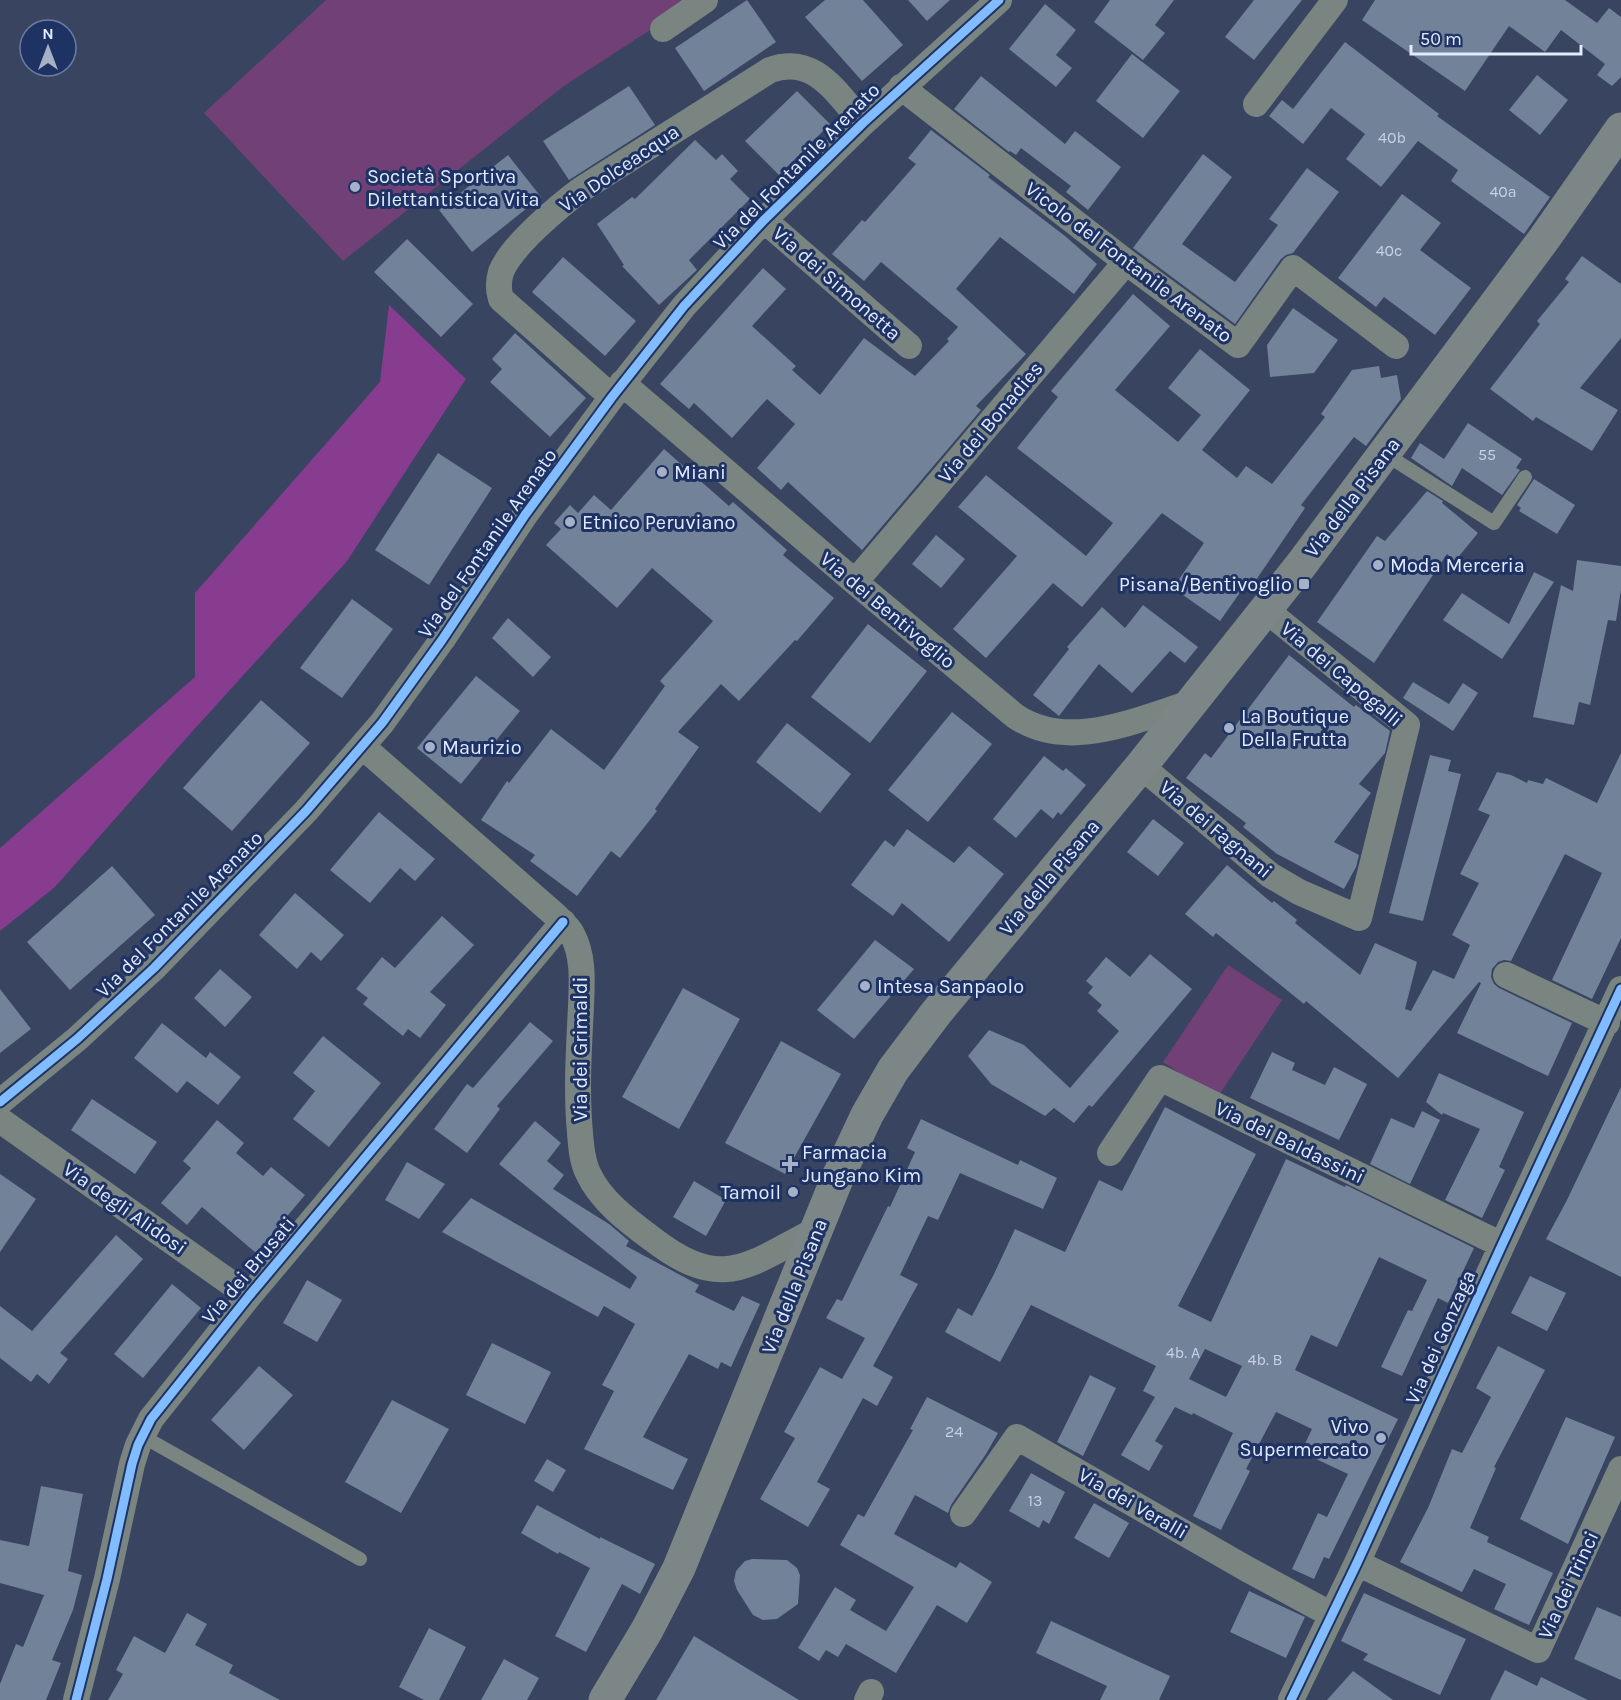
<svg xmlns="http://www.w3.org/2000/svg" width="1621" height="1700" font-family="Karla,sans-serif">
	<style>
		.green { fill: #704077 }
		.forest { fill: #883c90 }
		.building { fill: #718299; fill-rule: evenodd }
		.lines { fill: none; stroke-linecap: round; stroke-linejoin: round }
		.service { stroke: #7a8481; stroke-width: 14 }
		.minor { stroke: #7a8481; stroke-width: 26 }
		.secondary { stroke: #7c8687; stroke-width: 33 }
		.cycleway-casing { stroke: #1e3264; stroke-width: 13 }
		.cycleway { stroke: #80bcff; stroke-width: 9 }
		.poi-dot { fill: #a6b1c7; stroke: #1e3264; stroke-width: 2 }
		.labels { text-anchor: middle; stroke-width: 6; stroke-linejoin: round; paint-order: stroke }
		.number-label { font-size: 16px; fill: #c6d1e5 }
		.street-label { font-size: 20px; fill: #e2ebfe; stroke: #1e3264 }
		.poi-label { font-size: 20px; fill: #e2ebfe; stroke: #1e3264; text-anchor: start }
	</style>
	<rect width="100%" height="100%" fill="#384460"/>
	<path class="green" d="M 326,0 L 696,0 L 564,86 L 343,261 L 204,113 Z
		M 1228,965 L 1282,1000 L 1217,1098 L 1163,1062 Z"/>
	<path class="forest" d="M 389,305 L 466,379 L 347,561 L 180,745 L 55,887 L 0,931 L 0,848 L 195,677 L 195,593 L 380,382 Z"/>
	<path class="building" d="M 747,0 L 776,42 L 704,91 L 675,48 Z
		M 825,0 L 863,0 L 903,45 L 862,81 L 805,17 Z
		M 908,0 L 950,0 L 927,21 Z
		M 1110,0 L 1174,0 L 1155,25 L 1165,33 L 1143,60 L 1094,22 Z
		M 1254,0 L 1302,0 L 1254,60 L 1225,37 Z
		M 1375,0 L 1565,0 L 1597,23 L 1609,8 L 1621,17 L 1621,77 L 1612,86 L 1597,75 L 1605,64 L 1561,30 L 1545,52 L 1509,26 L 1465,91 L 1362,20 Z
		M 1045,4 L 1076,30 L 1056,55 L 1072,68 L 1056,87 L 1009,49 Z
		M 1345,42 L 1439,114 L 1437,116 L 1550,197 L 1524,234 L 1451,181 L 1458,170 L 1418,141 L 1381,187 L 1346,159 L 1365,134 L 1331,108 L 1303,144 L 1269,116 L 1282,100 L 1293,109 Z
		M 1132,54 L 1180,91 L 1143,138 L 1096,101 Z
		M 1537,75 L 1568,100 L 1540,135 L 1509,110 Z
		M 981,76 L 1065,144 L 1075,131 L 1121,167 L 1088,210 L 1066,192 L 1071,186 L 1021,148 L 1016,155 L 1010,151 L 1009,152 L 954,109 Z
		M 629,86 L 655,125 L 569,180 L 543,141 Z
		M 797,91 L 830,124 L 779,175 L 745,141 Z
		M 931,130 L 990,175 L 988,177 L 1065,236 L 1097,264 L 1074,294 L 1000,237 L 956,289 L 1026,354 L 976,406 L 981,410 L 862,550 L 788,482 L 781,490 L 757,468 L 795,424 L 767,399 L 732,438 L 694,403 L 689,409 L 660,384 L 763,268 L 786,289 L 752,326 L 796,366 L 792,370 L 820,395 L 864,338 L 915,376 L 949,341 L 947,339 L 958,327 L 881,262 L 864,281 L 832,254 L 862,220 L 865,222 L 916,164 L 908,158 Z
		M 695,140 L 716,160 L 722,154 L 738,171 L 730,179 L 750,199 L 689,260 L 697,270 L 659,305 L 622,266 L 624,265 L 597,224 L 632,197 L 635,199 Z
		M 1203,154 L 1232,177 L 1182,244 L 1235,282 L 1278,225 L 1269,219 L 1307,168 L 1339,192 L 1293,253 L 1286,255 L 1281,259 L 1235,324 L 1133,248 Z
		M 508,155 L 541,197 L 472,252 L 439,210 Z
		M 1402,194 L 1441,223 L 1420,250 L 1471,288 L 1435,335 L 1384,297 L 1376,307 L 1338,278 Z
		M 407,239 L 473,304 L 441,337 L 374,272 Z
		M 1582,256 L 1621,284 L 1621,338 L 1580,388 L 1618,410 L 1592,451 L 1536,417 L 1533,421 L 1490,389 L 1540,324 L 1537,321 L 1569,282 L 1565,279 Z
		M 563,257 L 636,321 L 605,356 L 532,292 Z
		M 1133,294 L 1170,326 L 1115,390 L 1178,442 L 1201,415 L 1168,388 L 1200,349 L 1250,390 L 1202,450 L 1237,478 L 1246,466 L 1272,484 L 1325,417 L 1321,414 L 1352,370 L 1379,366 L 1381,378 L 1397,375 L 1401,399 L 1366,446 L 1354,437 L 1301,505 L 1305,508 L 1256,580 L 1251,577 L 1220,621 L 1173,588 L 1204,543 L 1162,513 L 1082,607 L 1053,583 L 986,658 L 953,629 L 1017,556 L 958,507 L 986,475 L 1086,556 L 1113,523 L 1017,448 L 1058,397 L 1051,391 Z
		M 1293,308 L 1338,340 L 1314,373 L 1270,377 L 1267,345 Z
		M 515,333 L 586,398 L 550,437 L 490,382 L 502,369 L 492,359 Z
		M 1468,423 L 1522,459 L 1516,468 L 1520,470 L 1502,495 L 1462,468 L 1452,486 L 1411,458 L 1420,443 L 1444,459 Z
		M 664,449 L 729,506 L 733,502 L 787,550 L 783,555 L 834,598 L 797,641 L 795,640 L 739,701 L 721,684 L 678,732 L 699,747 L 655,809 L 657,811 L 620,858 L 611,851 L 577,896 L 530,861 L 535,855 L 481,820 L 507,781 L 509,783 L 551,729 L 604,770 L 665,686 L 660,681 L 713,621 L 652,568 L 617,608 L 546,545 L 561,529 L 554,523 L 570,505 L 578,513 L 594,495 L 611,510 Z
		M 438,453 L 492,488 L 429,585 L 375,550 Z
		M 1534,479 L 1575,505 L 1557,534 L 1519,511 L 1521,508 L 1517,505 Z
		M 1427,491 L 1443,501 L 1442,503 L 1478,533 L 1455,561 L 1447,554 L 1374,663 L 1317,622 L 1377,536 L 1385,541 Z
		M 936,535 L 965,559 L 941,588 L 912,564 Z
		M 1577,560 L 1621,566 L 1621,590 L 1616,621 L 1608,620 L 1590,705 L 1579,702 L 1574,725 L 1533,717 L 1561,585 L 1573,591 Z
		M 1534,572 L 1554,582 L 1502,659 L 1443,620 L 1462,593 L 1509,624 Z
		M 352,599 L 393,629 L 342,698 L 300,668 Z
		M 1143,605 L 1198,647 L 1185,663 L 1170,651 L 1132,693 L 1099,664 L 1059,716 L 1033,695 L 1069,649 L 1067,647 L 1102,607 L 1125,628 Z
		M 508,618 L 551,657 L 533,677 L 492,638 Z
		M 868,624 L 927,671 L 870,743 L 811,697 Z
		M 1289,655 L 1354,707 L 1356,705 L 1390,731 L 1385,753 L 1359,784 L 1371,793 L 1334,842 L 1359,855 L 1356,867 L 1344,889 L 1277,854 L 1243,827 L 1246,823 L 1186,778 L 1205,753 L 1211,758 Z
		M 476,676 L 520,711 L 461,784 L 417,748 Z
		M 1413,682 L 1449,704 L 1463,683 L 1478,693 L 1453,731 L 1403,698 Z
		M 261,700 L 310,743 L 232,831 L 183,788 Z
		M 952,712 L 992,744 L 928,822 L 888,790 Z
		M 787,723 L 851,774 L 820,813 L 756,762 Z
		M 1621,753 L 1621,938 L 1592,999 L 1552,980 L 1602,873 L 1565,854 L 1511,961 L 1504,960 L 1498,962 L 1492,969 L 1491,977 L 1494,984 L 1499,988 L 1572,1023 L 1548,1076 L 1457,1033 L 1481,983 L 1479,982 L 1398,1078 L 1306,1001 L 1304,1004 L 1216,933 L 1213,937 L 1185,914 L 1227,865 L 1272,903 L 1274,901 L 1297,920 L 1295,923 L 1360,975 L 1375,943 L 1417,962 L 1405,1009 L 1411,1011 L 1433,970 L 1454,979 L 1470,945 L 1452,935 L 1479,883 L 1460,874 L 1490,815 L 1478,810 L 1497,772 L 1511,775 L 1527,783 L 1528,780 L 1543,784 L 1546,778 L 1597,803 Z
		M 1430,755 L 1451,760 L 1448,771 L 1461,774 L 1423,921 L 1389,913 Z
		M 1044,756 L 1063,771 L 1066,768 L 1086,785 L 1061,815 L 1058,812 L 1053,819 L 1041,809 L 1016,838 L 993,819 Z
		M 379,812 L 435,859 L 415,881 L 400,868 L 370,903 L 330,870 Z
		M 1153,819 L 1184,843 L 1158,876 L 1127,852 Z
		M 907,829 L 954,863 L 969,846 L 1004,874 L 949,942 L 902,903 L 893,916 L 851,885 L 885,840 L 894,847 Z
		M 112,866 L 155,915 L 70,990 L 27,942 Z
		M 295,893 L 344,935 L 321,961 L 311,952 L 297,969 L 259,935 Z
		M 442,916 L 474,945 L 430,992 L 446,1005 L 420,1038 L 408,1029 L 403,1036 L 363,1004 L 368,998 L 356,989 L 382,957 L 395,968 Z
		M 875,940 L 914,969 L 854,1039 L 817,1010 Z
		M 1150,954 L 1192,989 L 1092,1107 L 1089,1105 L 1074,1123 L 1054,1108 L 1045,1116 L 991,1084 L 968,1056 L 989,1030 L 1024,1045 L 1070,1088 L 1119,1031 L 1097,1011 L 1102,1005 L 1088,993 L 1093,987 L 1086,981 L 1106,957 L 1130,977 Z
		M 220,969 L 252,997 L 225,1027 L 194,998 Z
		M 683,988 L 740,1019 L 679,1129 L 622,1097 Z
		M 0,989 L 31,1029 L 0,1053 Z
		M 530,1022 L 553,1041 L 497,1106 L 500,1109 L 467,1153 L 434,1129 L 467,1084 L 473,1088 Z
		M 162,1023 L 206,1058 L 210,1052 L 241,1077 L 218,1105 L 187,1081 L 177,1093 L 134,1058 Z
		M 323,1036 L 381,1083 L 329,1147 L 293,1119 L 315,1091 L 293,1073 Z
		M 781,1041 L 841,1074 L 785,1174 L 725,1143 Z
		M 1272,1052 L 1295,1063 L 1292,1070 L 1325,1085 L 1334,1067 L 1367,1084 L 1339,1140 L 1250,1098 Z
		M 1439,1073 L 1524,1112 L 1499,1167 L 1505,1170 L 1482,1218 L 1445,1200 L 1480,1129 L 1443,1113 L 1442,1115 L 1426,1102 Z
		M 1621,1087 L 1621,1277 L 1546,1239 L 1566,1202 Z
		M 92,1099 L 157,1142 L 135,1174 L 71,1130 Z
		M 1165,1107 L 1256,1154 L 1178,1306 L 1211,1322 L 1286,1159 L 1345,1187 L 1346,1185 L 1474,1248 L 1448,1303 L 1438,1298 L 1402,1376 L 1381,1367 L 1408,1310 L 1412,1311 L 1427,1280 L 1379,1257 L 1337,1347 L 1311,1335 L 1295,1370 L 1398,1419 L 1329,1559 L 1324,1557 L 1314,1579 L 1292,1569 L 1318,1513 L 1327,1517 L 1348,1474 L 1301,1452 L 1312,1429 L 1276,1412 L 1246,1469 L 1250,1471 L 1221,1530 L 1193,1516 L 1233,1433 L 1193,1413 L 1192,1415 L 1175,1407 L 1155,1441 L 1163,1446 L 1149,1471 L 1121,1455 L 1155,1397 L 1143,1391 L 1156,1366 L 1031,1305 L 1000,1362 L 945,1332 L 958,1308 L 972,1316 L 994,1274 L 1015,1229 L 1065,1252 L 1099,1180 L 1122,1191 ZM 1205,1349 L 1242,1366 L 1226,1397 L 1189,1379 Z
		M 1422,1111 L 1440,1120 L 1410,1184 L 1370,1164 L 1391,1118 L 1414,1128 Z
		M 921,1119 L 1018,1165 L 1020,1160 L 1057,1178 L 1043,1209 L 960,1173 L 938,1220 L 928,1216 L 900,1275 L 918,1284 L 873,1366 L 893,1377 L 877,1406 L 863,1398 L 817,1482 L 830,1489 L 808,1527 L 760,1499 L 795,1438 L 784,1432 L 820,1367 L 842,1379 L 865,1338 L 826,1318 L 837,1299 L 842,1301 L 888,1206 L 890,1207 L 915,1152 L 907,1148 Z
		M 217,1120 L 244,1143 L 236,1153 L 263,1176 L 271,1167 L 305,1195 L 256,1253 L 202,1207 L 187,1225 L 161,1203 L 191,1168 L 183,1161 Z
		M 535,1121 L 561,1143 L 547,1161 L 564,1175 L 553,1189 L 609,1224 L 629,1241 L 626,1246 L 699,1285 L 695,1292 L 734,1311 L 742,1296 L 760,1304 L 731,1367 L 721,1362 L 718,1369 L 689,1354 L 643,1437 L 688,1459 L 673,1490 L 584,1449 L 614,1391 L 602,1385 L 635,1324 L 604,1306 L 598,1317 L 442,1232 L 471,1198 L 630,1289 L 637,1277 L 499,1164 Z
		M 407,1162 L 445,1184 L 419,1219 L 385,1200 Z
		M 0,1174 L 36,1199 L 0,1252 Z
		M 694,1181 L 726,1200 L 706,1236 L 673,1217 Z
		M 116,1235 L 143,1259 L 60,1353 L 68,1359 L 49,1384 L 37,1374 L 31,1382 L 0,1358 L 0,1306 L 32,1331 Z
		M 1530,1276 L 1566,1293 L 1547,1331 L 1511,1313 Z
		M 307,1280 L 342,1300 L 317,1342 L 283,1323 Z
		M 172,1284 L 201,1308 L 143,1378 L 114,1354 Z
		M 492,1343 L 551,1372 L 525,1424 L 466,1395 Z
		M 1498,1346 L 1545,1370 L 1494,1467 L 1496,1468 L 1470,1528 L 1489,1537 L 1487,1542 L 1553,1573 L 1529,1625 L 1494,1609 L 1506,1584 L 1474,1569 L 1462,1592 L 1400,1562 L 1428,1508 L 1452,1449 L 1462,1453 L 1491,1397 L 1476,1388 Z
		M 259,1366 L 293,1395 L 244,1450 L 211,1420 Z
		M 1090,1375 L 1116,1388 L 1083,1456 L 1057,1442 Z
		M 927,1397 L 998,1433 L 986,1454 L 951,1505 L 948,1513 L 915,1495 L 894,1534 L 956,1568 L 960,1562 L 992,1582 L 967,1623 L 937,1605 L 896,1673 L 846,1644 L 838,1657 L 826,1650 L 819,1661 L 798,1648 L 835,1587 L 856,1600 L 850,1610 L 886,1631 L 914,1587 L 840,1545 L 858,1514 L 864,1517 L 913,1430 L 910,1429 Z
		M 392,1400 L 449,1429 L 401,1513 L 345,1482 Z
		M 1566,1417 L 1615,1437 L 1568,1544 L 1520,1519 Z
		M 547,1459 L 566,1470 L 553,1492 L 534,1481 Z
		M 1031,1473 L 1065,1492 L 1049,1524 L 1043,1520 L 1039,1528 L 1009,1511 Z
		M 41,1486 L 83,1494 L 68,1571 L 82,1575 L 73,1610 L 52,1660 L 61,1663 L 46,1700 L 0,1700 L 0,1684 L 16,1644 L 23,1647 L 44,1595 L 0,1583 L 0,1540 L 29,1546 Z
		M 1094,1503 L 1129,1523 L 1109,1558 L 1074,1538 Z
		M 537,1505 L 600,1539 L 600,1537 L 655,1564 L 640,1594 L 622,1584 L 586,1652 L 555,1636 L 590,1568 L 559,1552 L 558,1554 L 521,1533 Z
		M 752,1559 L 787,1560 L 797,1568 L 800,1575 L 798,1604 L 777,1619 L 763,1620 L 753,1615 L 737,1590 L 734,1581 L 736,1571 L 745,1561 Z
		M 1249,1591 L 1305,1617 L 1286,1658 L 1230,1632 Z
		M 1364,1593 L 1466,1639 L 1440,1695 L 1363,1660 L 1368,1654 L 1341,1641 Z
		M 1597,1607 L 1621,1617 L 1621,1680 L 1574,1659 Z
		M 187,1613 L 207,1624 L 195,1645 L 233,1665 L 229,1673 L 280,1700 L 108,1700 L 123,1674 L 116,1670 L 134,1636 L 165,1653 Z
		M 1051,1621 L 1170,1676 L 1159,1700 L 1100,1700 L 1107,1686 L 1036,1653 Z
		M 429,1628 L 466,1647 L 439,1700 L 424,1700 L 399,1687 Z
		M 694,1636 L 799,1700 L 656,1700 Z
		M 504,1659 L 539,1678 L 527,1700 L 481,1700 Z
		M 1505,1670 L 1537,1686 L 1541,1677 L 1588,1700 L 1490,1700 Z
		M 1353,1671 L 1393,1700 L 1327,1700 Z"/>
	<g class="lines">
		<path class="service" d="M 1385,454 L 1494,523 L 1525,477
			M 142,1436 L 360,1559"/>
		<path class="minor" d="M 663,29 L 705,0
			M 901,87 L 1126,262 L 1238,345 L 1293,268 L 1396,346
			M 1256,104 L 1335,0
			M 764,220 L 909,346
			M 622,383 L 855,582 L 1015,716 C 1068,752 1135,720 1191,703
			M 612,397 L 501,299 C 498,290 498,282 501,272 C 511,246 559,206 582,189 L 770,70 C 815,54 836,93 863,123
			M 855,582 L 1126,262
			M 362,746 L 554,914 C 560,920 568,926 572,934 C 584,956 582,982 581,1006 C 579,1048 576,1091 580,1133 C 581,1146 582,1161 588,1173 C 600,1200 628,1221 651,1238 C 722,1293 746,1266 816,1230
			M 1141,766 L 1270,875 L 1299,892 L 1359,918 L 1407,725 L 1266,610
			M 1506,975 L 1607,1023
			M 0,1102 L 77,1039 L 154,968 L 306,811 L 382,723 L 442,640 L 525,515 L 612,397 L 684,306 L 764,220 L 863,123 L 999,0
			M 0,1120 L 249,1296
			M 1110,1153 L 1160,1078 L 1502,1245
			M 963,1514 L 1017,1437 L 1247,1569 L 1332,1615
			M 1357,1563 L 1538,1650 L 1621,1469
			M 76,1700 L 107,1579 L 132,1464 L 138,1445 L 151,1419 L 249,1296 L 563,922
			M 867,1700 L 871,1692
			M 1291,1700 L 1357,1563 L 1502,1245 L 1621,989"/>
		<path class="secondary" d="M 605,1700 L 647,1630 L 679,1568 L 837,1179 L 867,1115 L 893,1070 L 936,1013 L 1141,766 L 1301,565 L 1544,239 L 1621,129"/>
		<g class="cycleway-casing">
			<path id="cycleway" d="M 0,1102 L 77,1039 L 154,968 L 306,811 L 382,723 L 442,640 L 525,515 L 612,397 L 684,306 L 764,220 L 863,123 L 999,0
				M 76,1700 L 107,1579 L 132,1464 L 138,1445 L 151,1419 L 249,1296 L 563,922
				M 1291,1700 L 1357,1563 L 1502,1245 L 1621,989"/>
		</g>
		<use href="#cycleway" class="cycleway"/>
	</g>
	<g class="poi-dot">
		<circle cx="355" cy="187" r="6"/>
		<circle cx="662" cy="472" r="6"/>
		<circle cx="570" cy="522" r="6"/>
		<circle cx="1378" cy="565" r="6"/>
		<rect x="1298" y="578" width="12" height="12" rx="3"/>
		<circle cx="1229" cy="728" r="6"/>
		<circle cx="430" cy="747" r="6"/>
		<circle cx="865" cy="986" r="6"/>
		<path d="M787 1155h6v6h6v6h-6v6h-6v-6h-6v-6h6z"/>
		<circle cx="793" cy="1192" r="6"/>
		<circle cx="1381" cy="1438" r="6"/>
	</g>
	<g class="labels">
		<g class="number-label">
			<text x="1392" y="143">40b</text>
			<text x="1503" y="197">40a</text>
			<text x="1389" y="256">40c</text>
			<text x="1487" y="460">55</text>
			<text x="1183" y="1358">4b. A</text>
			<text x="1265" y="1365">4b. B</text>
			<text x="954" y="1437">24</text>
			<text x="1035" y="1506">13</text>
		</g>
		<g class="street-label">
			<text transform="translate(796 166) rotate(-45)" y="7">Via del Fontanile Arenato</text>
			<text transform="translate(619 168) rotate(-34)" y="7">Via Dolceacqua</text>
			<text transform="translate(1129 262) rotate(37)" y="7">Vicolo del Fontanile Arenato</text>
			<text transform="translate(837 283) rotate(41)" y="7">Via dei Simonetta</text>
			<text transform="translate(990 422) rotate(-50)" y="7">Via dei Bonadies</text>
			<text transform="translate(1352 497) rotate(-53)" y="7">Via della Pisana</text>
			<text transform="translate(487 543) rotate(-55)" y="7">Via del Fontanile Arenato</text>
			<text transform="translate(888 610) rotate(40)" y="7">Via dei Bentivoglio</text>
			<text transform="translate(1342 674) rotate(40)" y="7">Via dei Capogalli</text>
			<text transform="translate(1216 829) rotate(40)" y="7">Via dei Fagnani</text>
			<text transform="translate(1049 877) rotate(-50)" y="7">Via della Pisana</text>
			<text transform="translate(179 914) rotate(-45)" y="7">Via del Fontanile Arenato</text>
			<text transform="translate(580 1049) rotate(-90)" y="7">Via dei Grimaldi</text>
			<text transform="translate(1290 1142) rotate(26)" y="7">Via dei Baldassini</text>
			<text transform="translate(125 1208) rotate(35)" y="7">Via degli Alidosi</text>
			<text transform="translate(248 1270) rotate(-50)" y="7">Via dei Brusati</text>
			<text transform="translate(794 1286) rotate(-68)" y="7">Via della Pisana</text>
			<text transform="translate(1440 1337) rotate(-66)" y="7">Via dei Gonzaga</text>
			<text transform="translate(1133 1503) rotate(30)" y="7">Via dei Veralli</text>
			<text transform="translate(1568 1585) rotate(-65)" y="7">Via dei Trinci</text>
		</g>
		<g class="poi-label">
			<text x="367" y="183">Società Sportiva<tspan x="367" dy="23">Dilettantistica Vita</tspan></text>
			<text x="674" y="479">Miani</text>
			<text x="582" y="529">Etnico Peruviano</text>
			<text x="1390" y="572">Moda Merceria</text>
			<text x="1292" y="591" text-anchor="end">Pisana/Bentivoglio</text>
			<text x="1241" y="723">La Boutique<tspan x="1241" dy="23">Della Frutta</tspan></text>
			<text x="442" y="754">Maurizio</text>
			<text x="877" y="993">Intesa Sanpaolo</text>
			<text x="802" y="1159">Farmacia<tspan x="802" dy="23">Jungano Kim</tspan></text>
			<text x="781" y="1199" text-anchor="end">Tamoil</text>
			<text x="1369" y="1433" text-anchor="end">Vivo<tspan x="1369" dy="23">Supermercato</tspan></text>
		</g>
	</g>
	<g transform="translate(48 48)"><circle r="28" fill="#1e3264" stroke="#6c7ca2" stroke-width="1.5"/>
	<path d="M0-4.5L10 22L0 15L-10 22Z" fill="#a6b1c7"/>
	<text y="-9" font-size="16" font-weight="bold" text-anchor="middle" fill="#e2ebfe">N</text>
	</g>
	<path d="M1411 45v9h170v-9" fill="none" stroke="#e2ebfe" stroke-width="3"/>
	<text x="1420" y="45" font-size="18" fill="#e2ebfe" stroke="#1e3264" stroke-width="4.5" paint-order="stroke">50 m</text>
</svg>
